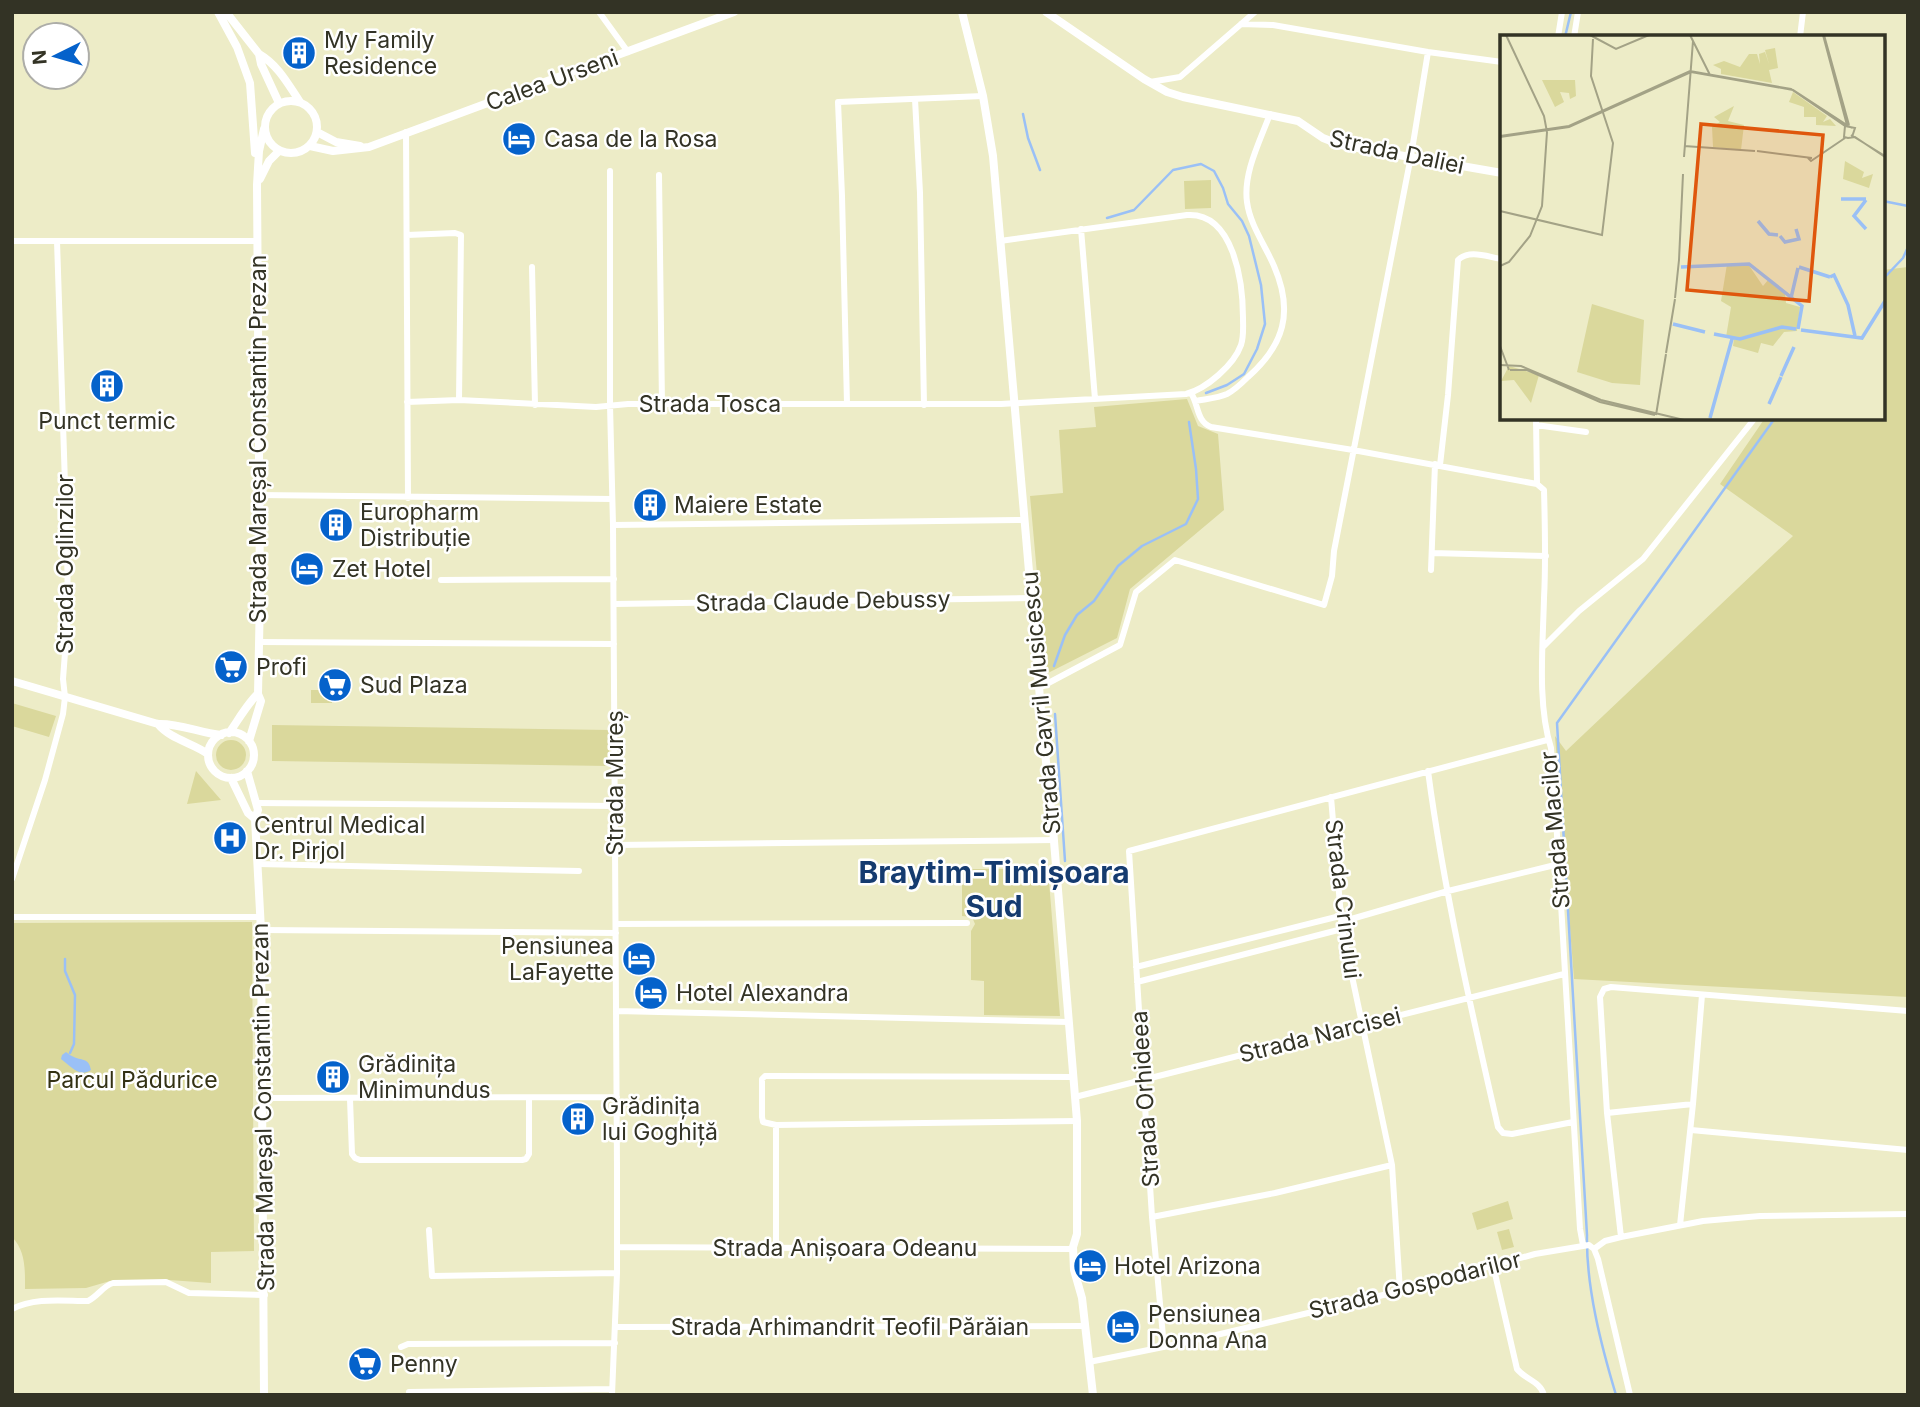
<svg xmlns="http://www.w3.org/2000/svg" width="1920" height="1407" font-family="Inter,sans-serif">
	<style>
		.green { fill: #dad89c }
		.water { fill: #9ac0f6 }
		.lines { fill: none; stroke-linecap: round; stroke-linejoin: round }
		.stream { stroke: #9ac0f6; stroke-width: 2.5 }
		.street { stroke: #fff; stroke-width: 6 }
		.secondary { stroke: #fff; stroke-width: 8 }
		.labels { text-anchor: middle; stroke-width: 5; stroke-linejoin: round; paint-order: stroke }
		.poi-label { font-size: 23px; fill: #333325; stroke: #fff; text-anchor: start }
		.street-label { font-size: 23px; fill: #333325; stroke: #fff }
		.park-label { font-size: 23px; fill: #343214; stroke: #fff }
		.district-label { font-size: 30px; font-weight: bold; fill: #153b6f; stroke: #fff }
		.inset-river { fill: none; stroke: #9ac0f6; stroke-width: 3.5 }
		.inset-road { fill: none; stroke: #a3a286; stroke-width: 2 }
		.view { fill: #df570d; fill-opacity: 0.15; stroke: #df570d; stroke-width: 3.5 }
		.inset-edge { fill: none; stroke: #333325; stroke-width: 3.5 }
	</style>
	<rect width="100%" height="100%" fill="#edecc7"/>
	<path class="green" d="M 1211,180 L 1211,208 L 1185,209 L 1184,181 Z
		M 1908,267 L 1908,997 L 1574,979 L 1555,736 L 1566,751 L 1793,536 L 1720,484 L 1765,418 L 1883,418 L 1883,270 Z
		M 1187,399 L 1198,426 L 1218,434 L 1224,510 L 1130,589 L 1117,638 L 1046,674 L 1030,496 L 1063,493 L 1059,430 L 1096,427 L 1094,407 Z
		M 311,690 L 332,690 L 332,703 L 311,703 Z
		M 12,703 L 56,716 L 49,737 L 12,726 Z
		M 272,725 L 610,730 L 609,766 L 272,761 Z
		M216 755a15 15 0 1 1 30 0a15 15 0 1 1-30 0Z
		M 196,771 L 221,800 L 187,804 Z
		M 962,869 L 1048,869 L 1060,1016 L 984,1015 L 984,981 L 971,980 L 971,931 L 975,924 L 972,917 L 962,916 Z
		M 252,922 L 254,1251 L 211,1252 L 211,1283 L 169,1280 L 110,1281 L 86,1288 L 25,1289 C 25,1271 26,1251 12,1237 L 12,923 Z
		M 1508,1201 L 1513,1219 L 1477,1230 L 1472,1213 Z
		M 1509,1229 L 1514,1247 L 1502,1250 L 1497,1232 Z"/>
	<path class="water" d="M 66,1052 C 69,1054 71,1056 74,1057 C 83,1061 89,1058 91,1070 C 79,1078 71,1066 61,1059 L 62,1055 Z"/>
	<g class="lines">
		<path class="stream" d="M 1565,37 L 1571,12
			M 1023,114 L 1028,138 L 1040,170
			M 1883,201 L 1908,206
			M 1107,218 L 1134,210 L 1173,170 L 1201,164 L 1214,171 L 1223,188 L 1228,204 L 1242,221 L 1249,236 L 1261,285 L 1265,324 L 1257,349 L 1244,374 L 1227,385 L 1206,393
			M 1883,279 L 1903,258 L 1908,247
			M 1054,666 L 1065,635 L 1077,615 L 1094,601 L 1118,566 L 1142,546 L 1186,524 L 1198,499 L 1196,469 L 1189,422
			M 1055,714 L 1065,861
			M 65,959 L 65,971 L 75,995 L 74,1044 L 70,1053
			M 1616,1395 C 1601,1345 1586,1287 1587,1235 L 1557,723 L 1775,418"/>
		<path class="street" d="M 599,12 L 628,52
			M 1241,24 L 1273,25 L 1428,52 L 1502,62
			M 1558,37 L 1562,12
			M 1574,37 L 1578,12
			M 1800,37 L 1803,12
			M 1150,82 L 1180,77 L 1255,12
			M 915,99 L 920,193 L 924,405
			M 406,132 L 408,498
			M 610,171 L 610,405 L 613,525 L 617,1168 L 617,1273 L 612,1395
			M 659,175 L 662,405
			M 1081,229 L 1095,399
			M 407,235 L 455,233 L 461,235 L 459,400
			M 12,241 L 257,241
			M 532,267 L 535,405
			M 1191,393 C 1199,405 1196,421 1211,427 L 1353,450 L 1537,484
			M 1196,401 C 1206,399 1218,398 1227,394 C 1235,390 1242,383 1248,377 C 1284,345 1294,312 1274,266 C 1265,245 1250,225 1247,202 C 1243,173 1260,141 1270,114
			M 407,402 L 459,400 L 596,407 L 628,404 L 1001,404 L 1186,394 C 1206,389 1234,365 1241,345 C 1244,336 1243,326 1243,318 C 1243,283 1234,212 1187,215 L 1000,241
			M 847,404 L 842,196 L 838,102 L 983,96
			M 1536,418 L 1537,484 L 1544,490 C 1545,526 1546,562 1544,598 C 1543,645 1537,704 1551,748 L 1555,801 L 1580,1229 L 1583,1245
			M 1536,425 L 1586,432
			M 1440,465 L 1448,395 L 1458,260 C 1469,249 1488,257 1502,259
			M 259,495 L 612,499
			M 613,525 L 1024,520
			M 1432,553 L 1546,556
			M 1431,570 L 1435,464
			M 441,580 L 614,579
			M 614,604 L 1032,598
			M 259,642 L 614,644
			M 1543,647 L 1579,611 L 1643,559 L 1755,418
			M 1039,688 L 1120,645 L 1136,592 L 1175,560 L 1324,605 L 1332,576 L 1334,551 L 1411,156 L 1428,52
			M 1428,771 C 1444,891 1471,1009 1498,1127 L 1503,1133 L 1512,1134 L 1573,1122
			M 1331,797 L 1342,929 L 1392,1165 L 1400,1291
			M 256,803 L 616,806
			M 616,845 L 1054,840
			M 258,864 L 579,871
			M 12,879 L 45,780 L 63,714 L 65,697 L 63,679 L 68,613 L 67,545 L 57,241
			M 12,917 L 261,917
			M 1341,922 L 1448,891 L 1559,864
			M 616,924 L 967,923
			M 261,930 L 616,933
			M 1136,967 L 1340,916
			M 1137,982 L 1342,929
			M 617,1011 L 1069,1022
			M 1074,1077 L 769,1076 L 765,1076 L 762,1079 L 762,1117 L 763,1122 L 776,1125 L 1077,1121
			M 1075,1097 L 1564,974
			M 263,1098 L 617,1097
			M 350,1099 L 352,1154 L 355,1158 L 360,1160 L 522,1160 L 526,1159 L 529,1154 L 529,1099
			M 1607,1113 L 1693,1104
			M 1691,1130 L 1908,1150
			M 1152,1217 L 1275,1193 L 1392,1165
			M 1680,1225 L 1693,1104 L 1702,995
			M 429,1230 L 432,1276 L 617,1273
			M 1621,1237 L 1607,1113 L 1600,997 L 1604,989 L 1611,987 L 1908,1011
			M 617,1247 L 1073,1249
			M 776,1247 L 776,1125
			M 1594,1249 L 1605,1241 L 1621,1237 L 1703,1221 L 1760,1216 L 1908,1214
			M 1493,1265 L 1517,1369 C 1526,1380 1540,1381 1544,1395
			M 12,1309 C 35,1297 63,1301 88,1301 C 98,1296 103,1286 113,1283 L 166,1282 L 189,1293 L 265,1295
			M 615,1327 L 1085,1326
			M 401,1347 L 408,1344 L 615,1343
			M 1164,1347 L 1152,1217 L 1129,851 L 1547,740
			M 1089,1362 L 1183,1343 L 1400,1291 L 1535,1254 L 1589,1245 L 1594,1249 L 1598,1259 L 1630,1395
			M 409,1392 L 612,1389"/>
		<path class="secondary" d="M 218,12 L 237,47 L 250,83 L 255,153
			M 226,12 L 259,54 L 261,64 L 279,103
			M 962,12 L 983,96 L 993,156 L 1043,733 L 1053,829 L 1077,1121 L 1077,1234 L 1073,1247 L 1074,1270 L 1082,1298 L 1093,1395
			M 1046,12 L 1144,79 L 1167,92 L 1183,97 L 1298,121 L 1323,138 L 1341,145 L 1502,173
			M 259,54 C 278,65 288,84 300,102
			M265 127a26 26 0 1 1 52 0a26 26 0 1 1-52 0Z
			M 317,132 L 336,142 L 360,146
			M 310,146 L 333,151 L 369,147 L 734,12
			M 260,179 L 269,161 L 279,151
			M 12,681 L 158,724 C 179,723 200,733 221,735
			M 158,724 C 170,739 193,743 208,754
			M208 755a23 23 0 1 1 46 0a23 23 0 1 1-46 0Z
			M 229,733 C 237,722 249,701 258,694
			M 249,741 L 261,701 L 258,694 L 260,595 L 257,185 L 259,151 L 264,129
			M 247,771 L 258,810 L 255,819 L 261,930 L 264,1395
			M 231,778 L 248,813 L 255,819"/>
	</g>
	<defs>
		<g id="building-disc" transform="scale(1.75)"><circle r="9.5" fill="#0562cb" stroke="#fff"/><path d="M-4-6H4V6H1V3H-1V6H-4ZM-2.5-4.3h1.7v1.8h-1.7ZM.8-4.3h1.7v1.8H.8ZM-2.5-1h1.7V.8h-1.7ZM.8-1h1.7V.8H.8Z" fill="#fff"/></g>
		<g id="hotel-disc" transform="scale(1.75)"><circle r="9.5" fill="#0562cb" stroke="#fff"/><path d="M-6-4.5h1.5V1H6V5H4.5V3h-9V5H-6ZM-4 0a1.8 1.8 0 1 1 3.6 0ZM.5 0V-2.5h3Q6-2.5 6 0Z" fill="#fff"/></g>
		<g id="supermarket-disc" transform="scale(1.75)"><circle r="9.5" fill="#0562cb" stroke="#fff"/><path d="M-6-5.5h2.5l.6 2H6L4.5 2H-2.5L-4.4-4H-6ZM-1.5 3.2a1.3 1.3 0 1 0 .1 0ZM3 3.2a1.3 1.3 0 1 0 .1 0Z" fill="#fff"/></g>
		<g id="hospital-disc" transform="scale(1.75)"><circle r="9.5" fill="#0562cb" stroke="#fff"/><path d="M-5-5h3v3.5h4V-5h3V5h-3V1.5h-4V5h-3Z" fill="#fff"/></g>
	</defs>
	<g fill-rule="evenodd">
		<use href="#building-disc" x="299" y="53"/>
		<use href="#hotel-disc" x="519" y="139"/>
		<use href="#building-disc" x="107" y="386"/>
		<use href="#building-disc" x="650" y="505"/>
		<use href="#building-disc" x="336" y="525"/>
		<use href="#hotel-disc" x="307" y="569"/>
		<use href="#supermarket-disc" x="231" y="667"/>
		<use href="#supermarket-disc" x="335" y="685"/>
		<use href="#hospital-disc" x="230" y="838"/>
		<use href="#hotel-disc" x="639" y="959"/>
		<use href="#hotel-disc" x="651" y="993"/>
		<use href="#building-disc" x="333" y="1077"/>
		<use href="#building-disc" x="578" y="1119"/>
		<use href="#hotel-disc" x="1090" y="1266"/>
		<use href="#hotel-disc" x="1123" y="1327"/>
		<use href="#supermarket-disc" x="365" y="1364"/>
	</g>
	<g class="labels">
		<g class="poi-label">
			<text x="324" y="48">My Family<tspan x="324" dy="26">Residence</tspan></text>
			<text x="544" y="147">Casa de la Rosa</text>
			<text x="107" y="429" text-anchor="middle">Punct termic</text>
			<text x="674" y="513">Maiere Estate</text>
			<text x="360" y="520">Europharm<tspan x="360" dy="26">Distribuție</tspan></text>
			<text x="332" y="577">Zet Hotel</text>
			<text x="256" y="675">Profi</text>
			<text x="360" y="693">Sud Plaza</text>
			<text x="254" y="833">Centrul Medical<tspan x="254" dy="26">Dr. Pirjol</tspan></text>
			<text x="614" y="954" text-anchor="end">Pensiunea<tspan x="614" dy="26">LaFayette</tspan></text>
			<text x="676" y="1001">Hotel Alexandra</text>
			<text x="358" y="1072">Grădinița<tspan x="358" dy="26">Minimundus</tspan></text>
			<text x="602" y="1114">Grădinița<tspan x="602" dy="26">lui Goghiță</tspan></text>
			<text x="1114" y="1274">Hotel Arizona</text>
			<text x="1148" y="1322">Pensiunea<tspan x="1148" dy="26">Donna Ana</tspan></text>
			<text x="390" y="1372">Penny</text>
		</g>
		<g class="street-label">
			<text transform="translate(552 80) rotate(-20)" y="8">Calea Urseni</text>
			<text transform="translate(1397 152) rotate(12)" y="8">Strada Daliei</text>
			<text x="710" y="412">Strada Tosca</text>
			<text transform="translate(258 439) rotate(-90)" y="8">Strada Mareșal Constantin Prezan</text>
			<text transform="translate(65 564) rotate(-90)" y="8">Strada Oglinzilor</text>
			<text transform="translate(823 601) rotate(-1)" y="8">Strada Claude Debussy</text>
			<text transform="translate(1041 703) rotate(-95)" y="8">Strada Gavril Musicescu</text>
			<text transform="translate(615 783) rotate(-90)" y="8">Strada Mureș</text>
			<text transform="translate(1555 830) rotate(-95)" y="8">Strada Macilor</text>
			<text transform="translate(1343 899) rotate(83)" y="8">Strada Crinului</text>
			<text transform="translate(1320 1035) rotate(-14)" y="8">Strada Narcisei</text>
			<text transform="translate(1145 1099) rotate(-94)" y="8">Strada Orhideea</text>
			<text transform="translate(263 1107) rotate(-91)" y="8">Strada Mareșal Constantin Prezan</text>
			<text x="845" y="1256">Strada Anișoara Odeanu</text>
			<text transform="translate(1415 1285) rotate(-14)" y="8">Strada Gospodarilor</text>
			<text x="850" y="1335">Strada Arhimandrit Teofil Părăian</text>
		</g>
		<g class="park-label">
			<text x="132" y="1088">Parcul Pădurice</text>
		</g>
		<g class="district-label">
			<text x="994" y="883">Braytim-Timișoara<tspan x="994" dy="34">Sud</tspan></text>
		</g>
	</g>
	<g transform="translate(1500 35)">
		<rect width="385" height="385" fill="#edecc7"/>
		<path d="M 275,13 L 278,33 L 269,35 L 272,48 L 221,39 L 221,34 L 213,30 L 224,26 L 240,32 L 249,19 L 257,19 L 260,29 L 259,19 L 265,17 L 269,29 L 265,15 ZM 42,45 L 75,45 L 76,61 L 70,64 L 69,58 L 60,57 L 64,67 L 55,72 ZM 293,57 L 327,81 L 323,87 L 330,84 L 336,91 L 316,90 L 316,82 L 304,82 L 304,72 L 289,67 ZM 234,71 L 228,86 L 244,90 L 241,115 L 213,112 L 212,92 L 220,87 L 214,82 ZM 345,126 L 364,137 L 362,143 L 373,139 L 369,153 L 343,144 ZM 227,229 L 248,229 L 263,251 L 268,245 L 285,259 L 286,268 L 300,272 L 297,296 L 284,297 L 273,311 L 261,308 L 258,318 L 233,311 L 234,304 L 226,302 L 231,272 L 221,266 ZM 92,269 L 144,285 L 140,350 L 112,348 L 77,337 ZM 9,331 L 39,340 L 31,368 L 14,345 L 1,346 Z" fill="#dad89c"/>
		<path class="inset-river" d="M 341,164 L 366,164M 366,165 L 354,181 L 366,194M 258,186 L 269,199 L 278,200M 280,201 L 285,207 L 299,204 L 296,194M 181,232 L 249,229 L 302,271 L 298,294M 299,232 L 330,242M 330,242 L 334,240 L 348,270 L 355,301M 291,263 L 298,233M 173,289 L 205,297M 301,295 L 362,303 L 385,266M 214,299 L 240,304 L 282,292 L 296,294M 281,341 L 294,312M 269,369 L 281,342M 210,383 L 232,304"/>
		<path class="inset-road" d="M 90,0 L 116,14 L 149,0M 190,0 L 210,40M 323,0 L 347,90 L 352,93M 324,0 L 349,90M 351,100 L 385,121M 0,101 L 69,91 L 190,36 L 291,54 L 345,91M 0,102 L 69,92 L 191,37 L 293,55 L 350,92M 352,102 L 355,93 L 345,91 L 344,102 L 348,103 L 355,102 L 385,122M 184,111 L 255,116M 257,116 L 312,123M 184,122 L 193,6M 308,123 L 311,126 L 345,103M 0,176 L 102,200 L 113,108 L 91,41 L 93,4M 179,225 L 183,139M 0,231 L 9,227 L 30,201 L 42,171 L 47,97 L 44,81 L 6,0M 175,263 L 179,225M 0,311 L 9,335M 166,318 L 175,264M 0,330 L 21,331 L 101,365 L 184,385M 10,335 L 27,335 L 100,367 L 155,380M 156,380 L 166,319"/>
		<path class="view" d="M 201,89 L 323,100 L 309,266 L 187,255 Z"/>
		<rect width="385" height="385" class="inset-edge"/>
	</g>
	<rect width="1920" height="1407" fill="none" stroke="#333325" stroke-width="28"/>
	<g transform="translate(56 56) rotate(265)"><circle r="33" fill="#ffffff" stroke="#adada8" stroke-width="2"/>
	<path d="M0-5L12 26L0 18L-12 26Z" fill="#0562cb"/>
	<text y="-10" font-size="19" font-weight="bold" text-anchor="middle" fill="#333325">N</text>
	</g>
</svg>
